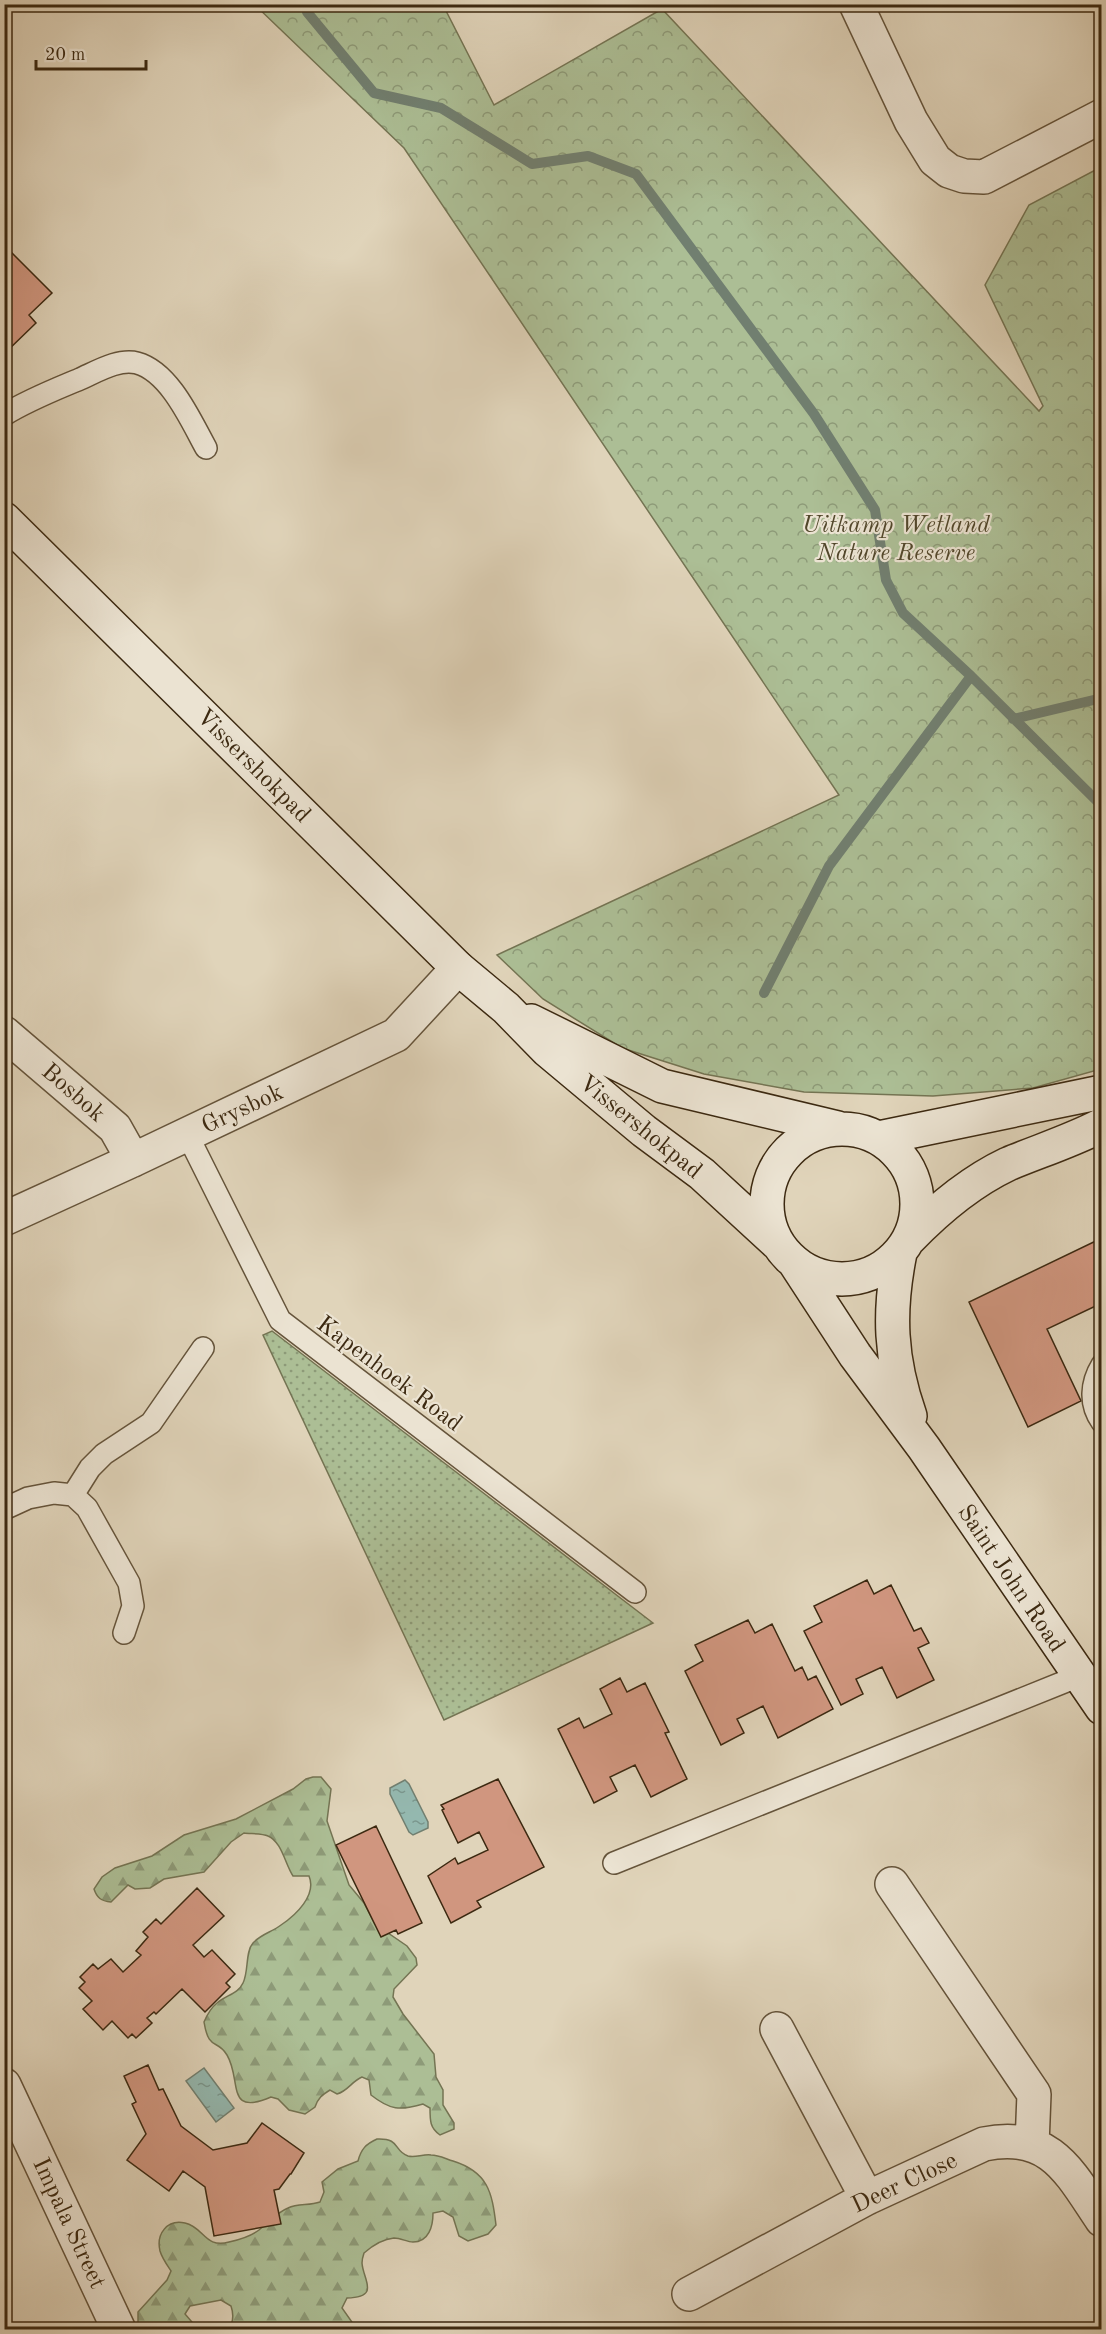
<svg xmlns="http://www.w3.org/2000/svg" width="1106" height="2334" font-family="'Old Standard TT',serif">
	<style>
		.grass { fill: url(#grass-dots); stroke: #747453; stroke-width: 1.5 }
		.forest { fill: url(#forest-firs); stroke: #747453; stroke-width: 1.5 }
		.park { fill: url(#park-crowns); stroke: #747453; stroke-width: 1.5 }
		.water { fill: url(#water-ripples); stroke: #717f70; stroke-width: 1.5 }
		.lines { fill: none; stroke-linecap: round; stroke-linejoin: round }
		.stream { stroke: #717f70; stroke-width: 10 }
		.building { fill: #d0967f; stroke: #3c2911; stroke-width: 1.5 }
		.lane-casing { stroke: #65543b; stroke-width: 24 }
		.street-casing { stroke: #65543b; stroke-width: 36 }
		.secondary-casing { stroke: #3c2911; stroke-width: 36 }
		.lane { stroke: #ebe3d2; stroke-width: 21 }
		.street { stroke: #ebe3d2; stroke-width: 33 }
		.secondary { stroke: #ebe3d2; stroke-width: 33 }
		.labels { text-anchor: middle; stroke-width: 4.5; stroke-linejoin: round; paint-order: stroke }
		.park-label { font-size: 24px; font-style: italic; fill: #52472b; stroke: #ebe3d2 }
		.street-label { font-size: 24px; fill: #3c2911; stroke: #ebe3d2 }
	</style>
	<defs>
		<pattern id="grass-dots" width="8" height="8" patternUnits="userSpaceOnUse" patternTransform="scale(1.5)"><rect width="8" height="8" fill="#acbe95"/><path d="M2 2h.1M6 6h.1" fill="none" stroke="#8d9a78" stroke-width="1.8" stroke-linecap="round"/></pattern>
		<pattern id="forest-firs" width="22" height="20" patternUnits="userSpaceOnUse" patternTransform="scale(1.5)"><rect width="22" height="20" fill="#acbe95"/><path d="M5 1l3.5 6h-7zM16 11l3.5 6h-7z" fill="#8d9a78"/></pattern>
		<pattern id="park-crowns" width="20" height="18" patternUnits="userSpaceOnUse" patternTransform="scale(1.5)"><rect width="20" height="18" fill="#acbe95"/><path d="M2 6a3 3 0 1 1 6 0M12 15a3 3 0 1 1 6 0" fill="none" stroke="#8d9a78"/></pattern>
		<pattern id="water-ripples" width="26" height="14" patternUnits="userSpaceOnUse" patternTransform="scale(1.5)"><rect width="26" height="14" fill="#94b8af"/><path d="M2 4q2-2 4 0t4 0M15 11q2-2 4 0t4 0" fill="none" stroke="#7a968d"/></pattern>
	</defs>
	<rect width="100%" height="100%" fill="#e0d4ba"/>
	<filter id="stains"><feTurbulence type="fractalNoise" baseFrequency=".00333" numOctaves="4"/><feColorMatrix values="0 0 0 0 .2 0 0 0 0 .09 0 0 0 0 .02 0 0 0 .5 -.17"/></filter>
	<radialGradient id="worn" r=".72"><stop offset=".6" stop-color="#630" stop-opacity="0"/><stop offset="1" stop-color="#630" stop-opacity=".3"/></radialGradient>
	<path class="grass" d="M 272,1331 L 653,1623 L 444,1720 L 263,1335 Z"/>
	<path class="forest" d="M 313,1777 L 321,1777 L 331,1789 L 327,1821 L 349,1885 L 364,1903 L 375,1924 L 407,1946 L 416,1958 L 417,1965 L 394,1989 L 393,1997 L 403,2014 L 434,2054 L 436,2077 L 443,2090 L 443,2105 L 454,2123 L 454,2129 L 440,2135 C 430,2128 430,2121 430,2108 L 423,2104 C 400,2111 390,2110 371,2095 L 369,2080 L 362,2077 C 352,2081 348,2091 337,2094 L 330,2090 C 322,2095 318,2098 315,2107 L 305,2114 L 289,2110 L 278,2099 L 271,2097 C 225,2117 242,2080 227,2055 C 217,2038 209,2052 204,2022 C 207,2015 212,2007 217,2003 C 226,1995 238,1994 243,1983 C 249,1971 245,1952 253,1943 C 261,1934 272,1932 281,1925 C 296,1915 317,1895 309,1876 L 293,1876 C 285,1864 282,1842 268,1836 C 262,1833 250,1834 244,1833 L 231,1842 L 204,1872 L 164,1879 L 150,1888 L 135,1889 L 128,1885 L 111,1902 C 101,1901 97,1898 94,1889 L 102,1877 L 115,1868 L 152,1856 L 184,1835 L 236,1819 L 293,1789 L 306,1779 Z
		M 377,2139 C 401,2138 393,2151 408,2156 C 415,2158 423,2154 431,2155 C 439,2155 446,2159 453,2161 C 488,2172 492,2192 496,2225 L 488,2234 L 468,2241 L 459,2236 L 453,2217 L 443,2211 L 433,2213 C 433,2226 429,2242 413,2242 C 407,2242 401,2238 394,2238 C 383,2239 372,2246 364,2253 C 363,2256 362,2259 362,2263 C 363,2280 381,2297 347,2298 L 342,2308 L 354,2325 L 351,2329 L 228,2329 C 234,2322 234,2315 231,2306 L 221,2300 L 190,2306 L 185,2314 L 198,2329 L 138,2330 L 138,2312 L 167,2280 L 171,2271 C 167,2265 162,2258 160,2251 C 156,2234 167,2219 185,2223 C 204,2227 205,2249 229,2242 C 238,2240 251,2236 259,2230 C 269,2222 276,2213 288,2208 C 298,2203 309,2206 320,2202 L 324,2192 L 322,2182 L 338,2169 L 358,2161 C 361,2149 366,2144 377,2139 Z"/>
	<path class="park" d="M 255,5 L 443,5 L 494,105 L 662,9 L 1039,411 L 1043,406 L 985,285 L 1029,205 L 1101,167 L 1101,1069 L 1033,1088 L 933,1096 L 804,1092 L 704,1074 L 622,1048 L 543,999 L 497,955 L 839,795 L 404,148 Z"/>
	<path class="water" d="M 405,1780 L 409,1784 L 428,1822 L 428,1828 L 413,1835 L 409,1832 L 390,1794 L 390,1788 Z
		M 204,2068 L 234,2108 L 216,2122 L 186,2081 Z"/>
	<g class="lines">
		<path class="stream" d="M 312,4 L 307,12 L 374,93 L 441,108 L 532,164 L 588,156 L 636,174 L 814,414 L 875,510 L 886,580 L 903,613 L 971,676 L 1102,806
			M 1013,719 L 1102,698
			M 764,993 L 829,866 L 971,676"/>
	</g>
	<path class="building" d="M 4,245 L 52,293 L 29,315 L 36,323 L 6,352 Z
		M 1102,1238 L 1102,1303 L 1047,1329 L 1081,1401 L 1028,1427 L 969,1302 Z
		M 867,1580 L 874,1594 L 891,1585 L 914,1631 L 921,1628 L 929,1643 L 918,1648 L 934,1680 L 897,1698 L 882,1667 L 856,1679 L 863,1694 L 841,1705 L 804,1631 L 822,1622 L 814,1606 Z
		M 748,1620 L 755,1633 L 772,1624 L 795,1671 L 802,1667 L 808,1680 L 816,1676 L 833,1709 L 778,1738 L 763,1706 L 737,1719 L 744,1733 L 721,1745 L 685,1671 L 703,1661 L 695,1645 Z
		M 620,1678 L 627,1692 L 645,1683 L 669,1732 L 665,1733 L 687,1779 L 651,1797 L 635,1765 L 610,1777 L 617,1791 L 594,1803 L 558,1729 L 579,1718 L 584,1728 L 612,1714 L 600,1689 Z
		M 498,1779 L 544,1867 L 477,1901 L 481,1907 L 451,1923 L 428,1876 L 455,1858 L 458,1864 L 488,1850 L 479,1832 L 458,1843 L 442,1810 L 444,1809 L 441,1805 Z
		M 376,1826 L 422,1923 L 398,1934 L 396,1930 L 381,1937 L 336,1845 Z
		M 197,1888 L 224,1916 L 193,1945 L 204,1957 L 212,1950 L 235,1974 L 226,1983 L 230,1987 L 205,2012 L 182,1989 L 156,2014 L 154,2012 L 147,2018 L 152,2023 L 136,2038 L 132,2034 L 128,2038 L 112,2021 L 103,2030 L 83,2009 L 92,2001 L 79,1988 L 85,1982 L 80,1977 L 93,1964 L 98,1969 L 111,1959 L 123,1972 L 141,1955 L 136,1951 L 148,1937 L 143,1932 L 156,1919 L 161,1924 Z
		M 148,2065 L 159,2090 L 163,2089 L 181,2126 L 213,2150 L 247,2143 L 262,2123 L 304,2153 L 291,2174 L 290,2174 L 279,2189 L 274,2190 L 281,2224 L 214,2236 L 205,2187 L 183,2171 L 169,2191 L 127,2160 L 146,2134 L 132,2104 L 136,2102 L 124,2076 Z"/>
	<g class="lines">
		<g class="lane-casing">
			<path id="lane" d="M 4,415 C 28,400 54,390 80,379 C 96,372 119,358 137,363 C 170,372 191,421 206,448
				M 187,1134 L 280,1320 L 635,1592
				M 1102,1365 C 1091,1383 1089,1404 1102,1422
				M 73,1495 L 90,1468 L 104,1454 L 151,1423 L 203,1348
				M 4,1509 L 28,1498 L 54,1493 L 73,1495 L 87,1508 L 129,1583 L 133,1606 L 124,1633
				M 614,1863 L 1079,1676"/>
		</g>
		<g class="street-casing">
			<path id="street" d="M 856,4 L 911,121 L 935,160 L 949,171 L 964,176 L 984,177 L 1102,116
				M 4,1033 L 115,1128 L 133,1160
				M 4,1219 L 133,1160 L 396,1035 L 458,968
				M 892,1884 L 1034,2094 L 1032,2145
				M 777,2029 L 867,2198
				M 4,2085 L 119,2330
				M 689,2294 L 867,2198 L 984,2144 C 1051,2130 1070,2173 1102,2220"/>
		</g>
		<g class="secondary-casing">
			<path id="secondary" d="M 4,519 L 458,968 L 506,1008 L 547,1050 L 644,1131 L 702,1174 L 777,1243
				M 531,1021 L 662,1086 L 838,1128
				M767 1204a75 75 0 1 1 150 0a75 75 0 1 1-150 0Z
				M 879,1138 L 1102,1092
				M 909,1239 C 938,1209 970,1182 1008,1164 C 1039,1151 1071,1141 1102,1125
				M 900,1253 C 888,1312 890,1359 910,1416
				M 795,1263 L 855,1355 L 924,1448 L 1102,1708"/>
		</g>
		<use href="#lane" class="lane"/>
		<use href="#street" class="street"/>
		<use href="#secondary" class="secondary"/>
	</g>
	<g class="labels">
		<g class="park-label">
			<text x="896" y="532">Uitkamp Wetland<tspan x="896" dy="28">Nature Reserve</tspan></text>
		</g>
		<g class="street-label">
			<text transform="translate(254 765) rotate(45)" y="8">Vissershokpad</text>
			<text transform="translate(74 1092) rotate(41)" y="8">Bosbok</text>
			<text transform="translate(242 1108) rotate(-25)" y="8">Grysbok</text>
			<text transform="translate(641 1126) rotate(39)" y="8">Vissershokpad</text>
			<text transform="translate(390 1373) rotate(37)" y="8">Kapenhoek Road</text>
			<text transform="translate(1012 1578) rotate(56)" y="8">Saint John Road</text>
			<text transform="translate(904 2182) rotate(-25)" y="8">Deer Close</text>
			<text transform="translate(70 2223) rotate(65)" y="8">Impala Street</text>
		</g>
	</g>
	<rect width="1106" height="2334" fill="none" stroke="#e0d4ba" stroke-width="24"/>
	<rect x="6" y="6" width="1094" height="2322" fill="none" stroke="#3c2911" stroke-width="3"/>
	<rect x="12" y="12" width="1082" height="2310" fill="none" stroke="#3c2911" stroke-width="1.5"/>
	<path d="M36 60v9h110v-9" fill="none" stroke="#3c2911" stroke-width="3"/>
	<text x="45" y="60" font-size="18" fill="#3c2911" stroke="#ebe3d2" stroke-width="4.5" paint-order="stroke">20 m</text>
	<rect width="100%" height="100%" filter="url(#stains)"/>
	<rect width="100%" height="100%" fill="url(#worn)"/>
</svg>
